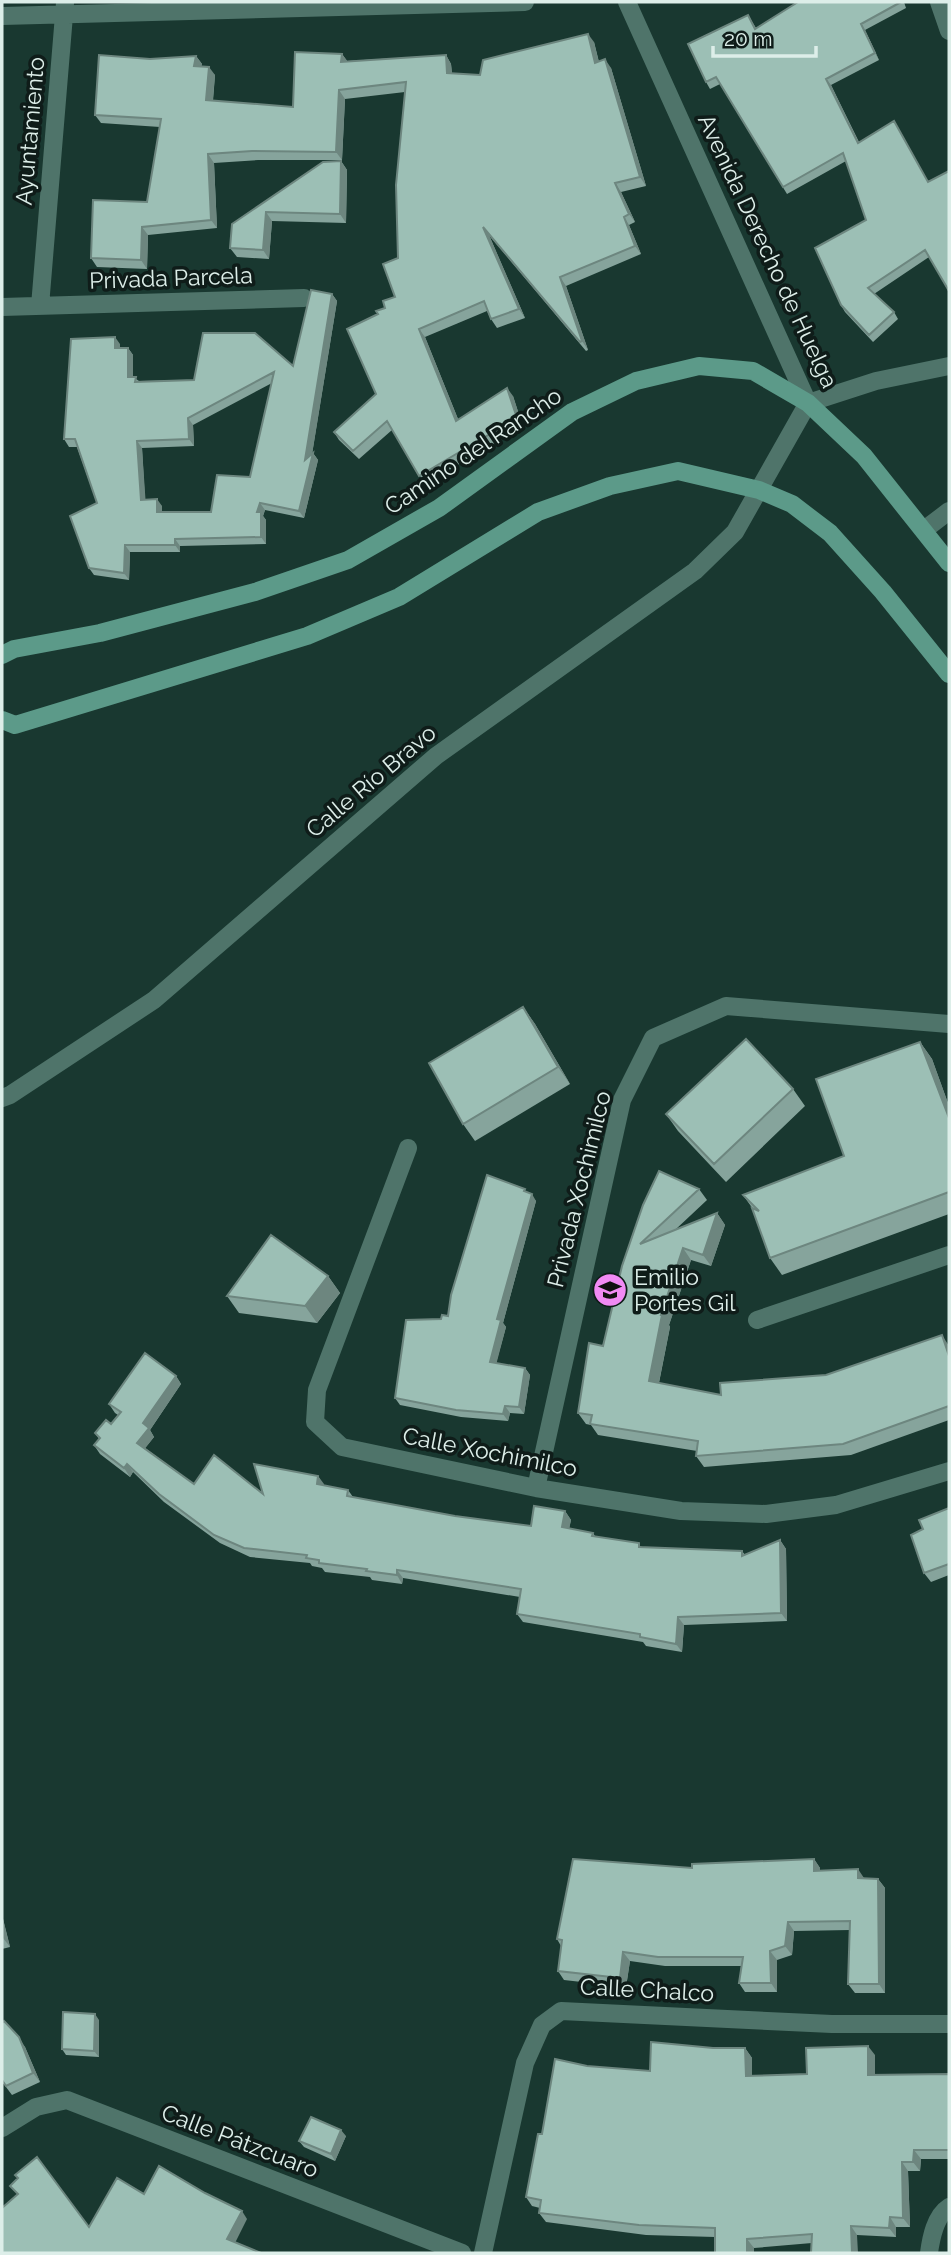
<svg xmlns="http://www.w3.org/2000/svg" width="951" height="2255" font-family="Raleway,sans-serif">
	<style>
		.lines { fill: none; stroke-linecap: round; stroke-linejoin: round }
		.service { stroke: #4f746a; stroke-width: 18 }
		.minor { stroke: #4f746a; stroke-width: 18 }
		.secondary { stroke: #5c9a89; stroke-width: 18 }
		.wall { fill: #86a49c; fill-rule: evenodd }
		.shaded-wall { fill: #6d867f }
		.building { fill: #9cbfb5; stroke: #6d867f; stroke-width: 2; fill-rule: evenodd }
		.labels { text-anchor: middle; stroke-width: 7; stroke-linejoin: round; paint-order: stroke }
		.street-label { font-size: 23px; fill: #ddeee9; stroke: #0f1c19 }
		.poi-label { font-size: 23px; fill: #ddeee9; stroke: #0f1c19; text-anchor: start }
	</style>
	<rect width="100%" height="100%" fill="#193830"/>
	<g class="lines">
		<path class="service" d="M 924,530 L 949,511"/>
		<path class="minor" d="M 627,2 L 808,403
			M 939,2 L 949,31
			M 2,16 L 525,2
			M 40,306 L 65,3
			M 2,307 L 304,298
			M 808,403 L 876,381 L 949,366
			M 2,1098 L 10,1095 L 154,1000 L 436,756 L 695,571 L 735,532 L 808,403
			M 408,1148 L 317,1390 L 315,1422 L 342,1447 L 536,1488 L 681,1511 L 766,1514 L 836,1505 L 949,1471
			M 757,1320 L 949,1255
			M 536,1488 L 622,1100 L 653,1038 L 726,1006 L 949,1024
			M 2,2128 L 36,2107 L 67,2100 L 462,2253
			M 483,2253 L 525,2063 L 542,2025 L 561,2011 L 832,2024 L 949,2024
			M 929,2253 C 931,2238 935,2216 949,2207"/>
		<path class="secondary" d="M 2,655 L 14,649 L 100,633 L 255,592 L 348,560 L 439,508 L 572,412 L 636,381 L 699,366 L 753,371 L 808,403 L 864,456 L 949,563
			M 2,720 L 15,725 L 307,636 L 399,597 L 538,512 L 610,486 L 678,471 L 759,490 L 792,504 L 830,533 L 883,592 L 949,674"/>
	</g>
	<path class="wall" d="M 798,2 L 904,2 L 906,8 L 865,30 L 879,60 L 831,85 L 859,142 L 894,121 L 928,182 L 929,257 L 874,294 L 894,312 L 898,319 L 873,342 L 845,312 L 841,305 L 866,220 L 846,161 L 787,194 L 720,84 L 710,89 L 706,82 L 748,15 L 756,28 Z
		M 594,42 L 599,62 L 611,68 L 646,186 L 621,192 L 635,222 L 629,225 L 641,254 L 566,286 L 588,350 L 586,351 L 489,235 L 525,318 L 497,328 L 491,319 L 487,311 L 425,337 L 458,419 L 513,396 L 523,427 L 425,484 L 392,430 L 359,459 L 339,440 L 334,432 L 376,394 L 378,314 L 395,297 L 398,258 L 405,92 L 345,99 L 342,160 L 258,160 L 214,163 L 217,228 L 148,235 L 147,269 L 97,267 L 91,258 L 147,202 L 160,127 L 101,123 L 95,115 L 150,59 L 196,56 L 202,64 L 201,66 L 215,75 L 213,101 L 293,107 L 342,54 L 347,61 L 446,55 L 451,64 L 452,74 L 480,75 Z
		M 341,161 L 347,170 L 346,223 L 272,221 L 269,259 L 237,257 L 230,248 L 232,224 Z
		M 332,294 L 337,301 L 312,454 L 313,453 L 318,460 L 304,518 L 265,510 L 263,516 L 266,520 L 266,544 L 180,546 L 180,552 L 130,552 L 129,580 L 94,575 L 89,568 L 97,503 L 77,447 L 69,447 L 64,439 L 120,344 L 120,348 L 128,348 L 133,355 L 133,377 L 139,381 L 194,380 L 293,366 ZM 272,383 L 250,477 L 211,512 L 162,512 L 162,506 L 145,500 L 142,448 L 194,446 L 193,425 Z
		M 523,1007 L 535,1024 L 570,1084 L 475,1141 L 463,1124 Z
		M 920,1042 L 932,1059 L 949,1106 L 949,1214 L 782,1275 L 770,1258 L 753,1209 L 743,1195 L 844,1156 Z
		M 793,1089 L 805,1106 L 726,1182 L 678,1131 L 666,1114 Z
		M 699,1189 L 707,1200 L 675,1230 L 717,1213 L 725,1225 L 711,1266 L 691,1260 L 669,1325 L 670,1327 L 659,1383 L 721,1395 L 826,1375 L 949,1346 L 949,1420 L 851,1455 L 704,1467 L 696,1456 L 697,1451 L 598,1435 L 591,1425 L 586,1424 L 578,1413 L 603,1346 L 643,1205 Z
		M 528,1193 L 536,1201 L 503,1323 L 506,1327 L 496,1363 L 525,1368 L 530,1375 L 524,1414 L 510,1413 L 508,1421 L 461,1417 L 400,1405 L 395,1398 Z
		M 328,1276 L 340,1293 L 317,1323 L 239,1313 L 227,1296 Z
		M 176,1376 L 181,1384 L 150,1430 L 154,1437 L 145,1448 L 194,1484 L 263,1494 L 318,1476 L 324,1486 L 348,1490 L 353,1497 L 455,1516 L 531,1526 L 565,1511 L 571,1520 L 569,1528 L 593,1533 L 595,1536 L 643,1547 L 742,1551 L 745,1555 L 780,1540 L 786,1549 L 787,1621 L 684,1625 L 682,1652 L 646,1646 L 643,1642 L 523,1622 L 517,1614 L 520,1597 L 403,1578 L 402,1584 L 372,1580 L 370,1577 L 325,1572 L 322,1568 L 312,1566 L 310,1563 L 250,1557 L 220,1543 L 164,1502 L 133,1472 L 130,1477 L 100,1454 L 94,1445 L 99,1439 L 95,1433 L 111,1424 L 118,1415 L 115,1413 L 109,1404 Z
		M 949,1508 L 949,1575 L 931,1582 L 924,1573 L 923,1529 Z
		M 814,1859 L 820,1868 L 820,1871 L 864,1878 L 878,1879 L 885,1888 L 885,1993 L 855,1993 L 848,1984 L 850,1930 L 794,1931 L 792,1955 L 777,1960 L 777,1992 L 745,1992 L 739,1983 L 741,1966 L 665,1966 L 630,1961 L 626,1987 L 564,1980 L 558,1971 L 561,1946 L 557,1939 L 692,1868 Z
		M 2,1915 L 10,1947 L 2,1949 Z
		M 99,2020 L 99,2057 L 66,2055 L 62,2049 Z
		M 2,2023 L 25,2047 L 40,2082 L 12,2095 L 3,2083 L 2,2085 Z
		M 713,2048 L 745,2048 L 752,2058 L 752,2076 L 807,2074 L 875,2055 L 875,2075 L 949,2074 L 949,2159 L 921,2159 L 920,2171 L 908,2171 L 910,2227 L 896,2227 L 896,2237 L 857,2235 L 812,2243 L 754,2248 L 715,2237 L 646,2235 L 546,2222 L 539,2213 L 540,2208 L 532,2206 L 526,2197 L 542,2134 L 587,2066 L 650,2071 Z
		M 346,2136 L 335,2161 L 304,2147 L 299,2141 Z"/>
	<path class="shaded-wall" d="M 861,24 L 865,30 L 879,60 L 875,53 Z
		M 588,34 L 594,42 L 601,71 L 595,63 Z
		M 342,54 L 348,62 L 341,62 Z
		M 446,55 L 451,64 L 453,82 L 447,73 Z
		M 196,56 L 202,64 L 200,74 L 194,66 Z
		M 605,59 L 611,68 L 646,186 L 640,177 Z
		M 209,67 L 215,75 L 212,109 L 206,100 Z
		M 826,79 L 831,85 L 862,150 L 858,143 Z
		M 339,90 L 345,99 L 342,160 L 336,152 Z
		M 208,154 L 214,163 L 217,228 L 211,220 Z
		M 341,161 L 347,170 L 346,223 L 340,214 Z
		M 615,183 L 621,192 L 635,222 L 629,214 Z
		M 266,212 L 272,221 L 269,259 L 263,250 Z
		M 624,217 L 629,225 L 641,254 L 635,246 Z
		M 142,227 L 148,235 L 147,269 L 141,260 Z
		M 483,227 L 489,235 L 525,318 L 519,309 Z
		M 560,277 L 566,286 L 588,350 L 582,341 Z
		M 332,294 L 337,301 L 310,467 L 313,453 L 318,460 L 304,518 L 299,511 L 305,460 Z
		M 419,329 L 425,337 L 462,429 L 456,421 Z
		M 115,337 L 120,344 L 120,355 L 115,348 Z
		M 128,348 L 133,355 L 133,384 L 128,377 Z
		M 507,388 L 513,396 L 523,427 L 517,418 Z
		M 188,418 L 193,425 L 194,446 L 189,439 Z
		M 137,441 L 142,448 L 146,507 L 141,500 Z
		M 157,499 L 162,506 L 162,519 L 157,512 Z
		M 260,503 L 265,510 L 263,516 L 266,520 L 266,544 L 261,537 L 257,512 Z
		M 175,539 L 180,546 L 180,552 L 175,545 Z
		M 125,545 L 130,552 L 129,580 L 124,573 Z
		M 523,1007 L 535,1024 L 570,1084 L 558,1067 Z
		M 920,1042 L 932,1059 L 949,1106 L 949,1120 Z
		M 532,1194 L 536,1201 L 503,1323 L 506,1327 L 495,1369 L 490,1362 L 497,1319 Z
		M 717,1213 L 725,1225 L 711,1266 L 703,1255 Z
		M 683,1248 L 691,1260 L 669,1325 L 670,1327 L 657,1392 L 649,1381 L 661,1315 Z
		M 328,1276 L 340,1293 L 317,1323 L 305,1306 Z
		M 942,1335 L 949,1346 L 949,1356 Z
		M 525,1368 L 530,1375 L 524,1414 L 519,1407 Z
		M 176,1376 L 181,1384 L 150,1430 L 154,1437 L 143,1451 L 137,1443 L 143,1423 Z
		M 505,1406 L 510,1413 L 508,1421 L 503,1414 Z
		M 127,1464 L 133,1472 L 130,1477 L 124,1468 Z
		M 318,1476 L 324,1484 L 323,1493 L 317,1484 Z
		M 565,1511 L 571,1520 L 568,1535 L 562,1527 Z
		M 780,1540 L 786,1549 L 787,1621 L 781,1613 Z
		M 397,1570 L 403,1578 L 402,1584 L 397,1575 Z
		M 678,1617 L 684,1625 L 682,1652 L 676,1644 Z
		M 814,1859 L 820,1868 L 820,1880 L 814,1871 Z
		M 858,1869 L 864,1878 L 858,1878 Z
		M 878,1879 L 885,1888 L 885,1993 L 879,1984 Z
		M 2,1915 L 10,1947 L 3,1938 L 2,1932 Z
		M 788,1922 L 794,1931 L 792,1955 L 785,1946 Z
		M 770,1951 L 777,1960 L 777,1992 L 771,1983 Z
		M 623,1952 L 630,1961 L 626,1987 L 620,1978 Z
		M 95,2014 L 99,2020 L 99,2057 L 94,2051 Z
		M 19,2037 L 25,2047 L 40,2082 L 33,2073 Z
		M 868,2046 L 875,2055 L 875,2084 L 868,2075 Z
		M 745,2048 L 752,2058 L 752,2085 L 746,2076 Z
		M 341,2130 L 346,2136 L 335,2161 L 331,2154 Z
		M 914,2150 L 921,2159 L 920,2171 L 913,2162 Z
		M 902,2162 L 908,2171 L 910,2227 L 903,2218 Z
		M 242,2211 L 247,2219 L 233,2247 L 227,2239 Z
		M 890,2217 L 896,2227 L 896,2237 L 889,2228 Z
		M 851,2226 L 857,2235 L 858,2253 L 852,2253 Z
		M 747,2239 L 754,2248 L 754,2253 L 747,2253 Z"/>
	<path class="building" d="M 798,2 L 901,2 L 861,24 L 875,53 L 826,79 L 858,143 L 894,121 L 928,182 L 949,171 L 949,291 L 925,250 L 868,288 L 894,312 L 869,335 L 841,305 L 815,248 L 866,220 L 843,153 L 783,187 L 716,77 L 706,82 L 688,44 L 748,15 L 755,29 Z
		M 588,34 L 595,63 L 605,59 L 640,177 L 615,183 L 629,214 L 624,217 L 635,246 L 560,277 L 582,341 L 580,342 L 483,227 L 519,309 L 491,319 L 484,301 L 419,329 L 456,421 L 507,388 L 517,418 L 419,476 L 387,421 L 353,451 L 334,432 L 376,394 L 347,329 L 378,314 L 376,311 L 385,308 L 383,301 L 395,297 L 383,264 L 398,258 L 396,185 L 406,82 L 339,90 L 336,152 L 252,151 L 208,154 L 211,220 L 142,227 L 141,260 L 91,258 L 93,200 L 147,202 L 161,119 L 95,115 L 99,55 L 150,59 L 196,56 L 194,66 L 209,67 L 206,100 L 293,107 L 295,52 L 342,54 L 341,62 L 446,55 L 447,73 L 480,75 L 483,60 Z
		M 341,161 L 340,214 L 266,212 L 263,250 L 230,248 L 232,224 L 323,162 Z
		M 311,290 L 332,294 L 305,460 L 313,453 L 299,511 L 260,503 L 257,512 L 261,512 L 261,537 L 175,539 L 175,545 L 125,545 L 124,573 L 89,568 L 70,516 L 97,503 L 75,439 L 64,439 L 71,339 L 115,337 L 115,348 L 128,348 L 128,377 L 136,377 L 135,382 L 194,380 L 203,333 L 255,333 L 293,366 ZM 274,372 L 250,477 L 217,475 L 211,512 L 157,512 L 157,499 L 141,500 L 137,441 L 189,439 L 188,418 Z
		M 523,1007 L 558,1067 L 463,1124 L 429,1063 Z
		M 746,1039 L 793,1089 L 714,1164 L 666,1114 Z
		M 920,1042 L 949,1118 L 949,1192 L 770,1258 L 752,1208 L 759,1211 L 743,1195 L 844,1156 L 816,1079 Z
		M 659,1171 L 699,1189 L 640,1244 L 717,1213 L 703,1255 L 683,1248 L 661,1315 L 662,1315 L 649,1381 L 721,1395 L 720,1383 L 826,1375 L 942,1335 L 949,1356 L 949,1406 L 843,1444 L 696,1456 L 698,1441 L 590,1424 L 592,1415 L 578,1413 L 589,1343 L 603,1346 L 622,1266 L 643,1205 Z
		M 487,1175 L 525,1189 L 524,1191 L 532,1194 L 497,1319 L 501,1320 L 490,1362 L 525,1368 L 519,1407 L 505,1406 L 503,1414 L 456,1410 L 395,1398 L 406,1320 L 441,1319 L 442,1315 L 448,1316 L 451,1295 Z
		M 271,1235 L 328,1276 L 305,1306 L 227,1296 Z
		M 145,1353 L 176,1376 L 143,1423 L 149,1428 L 137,1443 L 194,1484 L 214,1455 L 263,1494 L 254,1464 L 318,1476 L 317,1484 L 348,1490 L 347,1496 L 455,1516 L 531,1526 L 534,1506 L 565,1511 L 562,1527 L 593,1533 L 592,1536 L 639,1543 L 639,1547 L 742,1551 L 742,1556 L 780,1540 L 781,1613 L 678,1617 L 676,1644 L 640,1637 L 640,1634 L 517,1614 L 521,1589 L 397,1570 L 397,1575 L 366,1571 L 367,1569 L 319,1563 L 319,1560 L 306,1558 L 307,1555 L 244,1548 L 214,1535 L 159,1494 L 127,1464 L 124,1468 L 94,1445 L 100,1438 L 95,1433 L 106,1420 L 111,1424 L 121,1412 L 109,1404 Z
		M 949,1508 L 949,1564 L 924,1573 L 911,1535 L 923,1529 L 919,1520 Z
		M 573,1859 L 692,1868 L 692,1864 L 814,1859 L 814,1871 L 858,1869 L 858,1878 L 878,1879 L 879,1984 L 848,1984 L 850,1921 L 788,1922 L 785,1946 L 770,1951 L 771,1983 L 739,1983 L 743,1957 L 658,1957 L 623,1952 L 620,1978 L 558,1971 L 562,1940 L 557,1939 Z
		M 63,2012 L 95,2014 L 94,2051 L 62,2049 Z
		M 4,2021 L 19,2037 L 33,2073 L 6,2086 L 2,2080 L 2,2023 Z
		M 651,2042 L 713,2048 L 745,2048 L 746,2076 L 807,2074 L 806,2048 L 868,2046 L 868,2075 L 949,2074 L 949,2150 L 914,2150 L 913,2162 L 902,2162 L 903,2218 L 890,2217 L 889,2228 L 851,2226 L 852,2253 L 811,2253 L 812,2234 L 747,2239 L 747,2253 L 715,2253 L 715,2228 L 639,2225 L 539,2213 L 541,2200 L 526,2197 L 538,2134 L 542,2134 L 555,2059 L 587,2066 L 650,2071 Z
		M 311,2117 L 341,2130 L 331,2154 L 299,2141 Z
		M 37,2157 L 89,2227 L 117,2178 L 144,2194 L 159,2166 L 205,2193 L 242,2211 L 227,2239 L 261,2253 L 2,2253 L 2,2208 L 18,2194 L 10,2186 L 18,2178 L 15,2175 Z"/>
	<defs>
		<g id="school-disc" transform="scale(1.75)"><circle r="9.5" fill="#f18af4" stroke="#0f1c19"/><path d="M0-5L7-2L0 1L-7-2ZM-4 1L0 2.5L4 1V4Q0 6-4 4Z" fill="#111"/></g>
	</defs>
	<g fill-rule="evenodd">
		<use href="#school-disc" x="610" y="1290"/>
	</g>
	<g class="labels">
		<g class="street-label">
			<text transform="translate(30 131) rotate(-85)" y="8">Ayuntamiento</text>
			<text transform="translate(768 251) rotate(65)" y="8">Avenida Derecho de Huelga</text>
			<text transform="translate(171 278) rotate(-2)" y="8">Privada Parcela</text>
			<text transform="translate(473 451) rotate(-34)" y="8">Camino del Rancho</text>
			<text transform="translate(371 781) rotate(-40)" y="8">Calle Río Bravo</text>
			<text transform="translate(579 1189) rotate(-76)" y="8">Privada Xochimilco</text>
			<text transform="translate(490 1452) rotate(11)" y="8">Calle Xochimilco</text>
			<text transform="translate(647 1990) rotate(3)" y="8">Calle Chalco</text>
			<text transform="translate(240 2141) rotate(21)" y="8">Calle Pátzcuaro</text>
		</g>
		<g class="poi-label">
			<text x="634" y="1285">Emilio<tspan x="634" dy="26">Portes Gil</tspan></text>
		</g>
	</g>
	<rect width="951" height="2255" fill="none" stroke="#ddeee9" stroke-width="7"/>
	<path d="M713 46v10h103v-10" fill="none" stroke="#ddeee9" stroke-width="3.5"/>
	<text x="724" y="46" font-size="21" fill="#ddeee9" stroke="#0f1c19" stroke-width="5" paint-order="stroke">20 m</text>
</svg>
